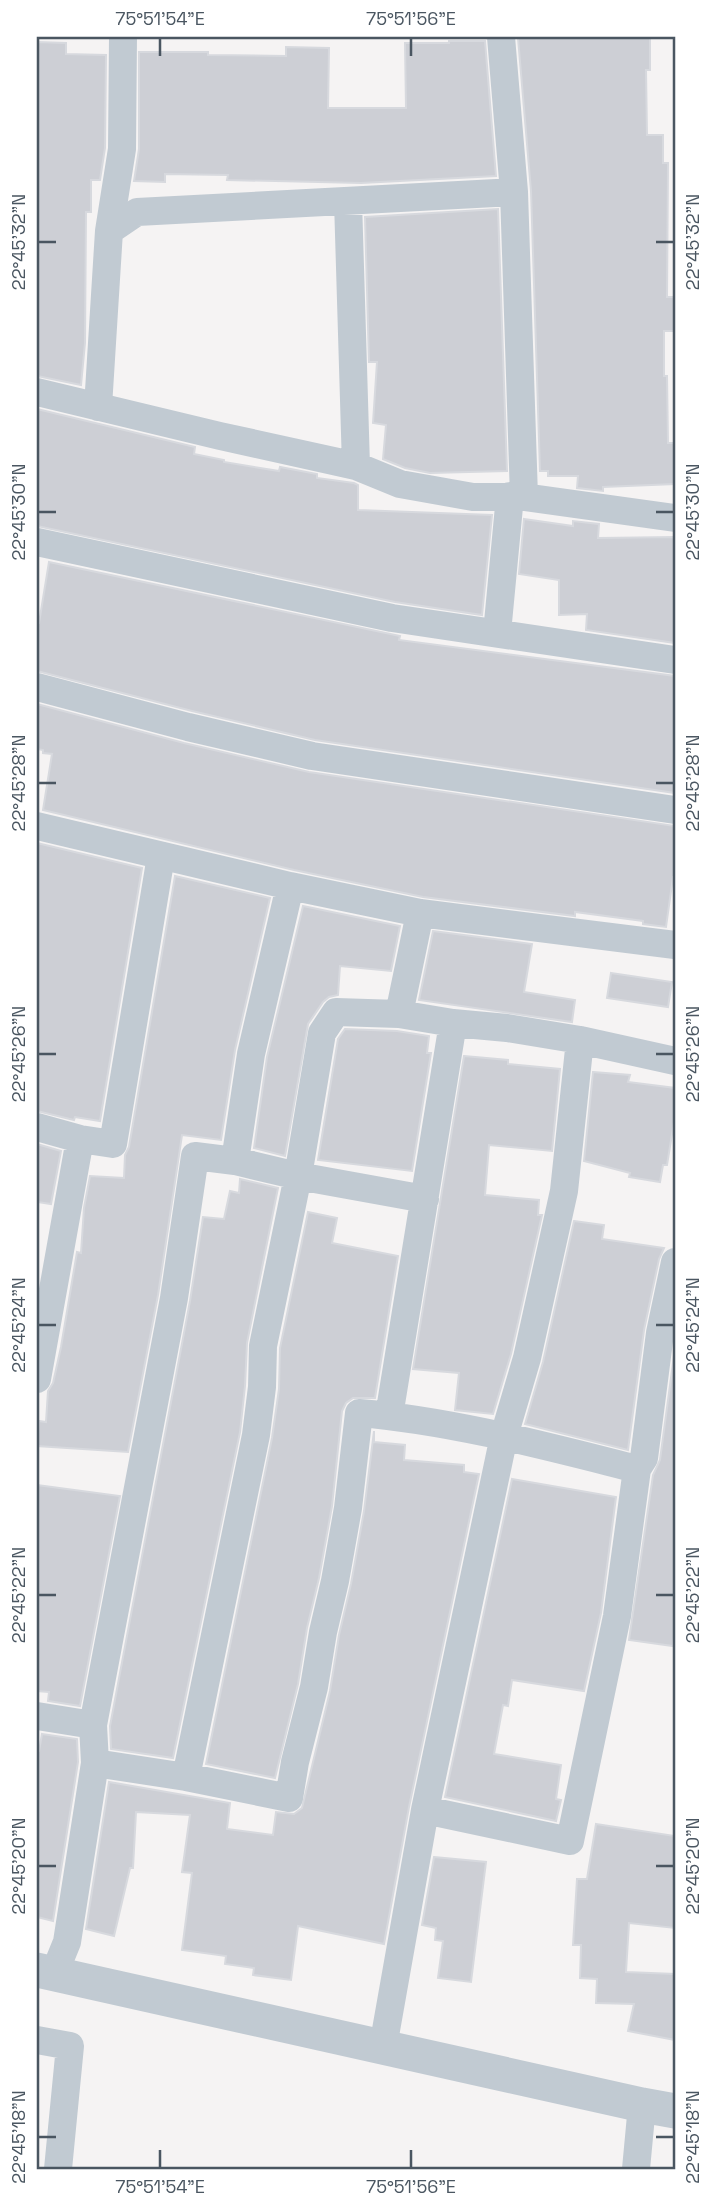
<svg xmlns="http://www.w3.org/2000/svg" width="712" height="2206" font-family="'Space Grotesk',sans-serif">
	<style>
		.building { fill: #cdcfd5; stroke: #d7d9de; stroke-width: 2 }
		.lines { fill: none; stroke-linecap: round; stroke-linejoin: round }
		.minor { stroke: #c1cad2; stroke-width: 28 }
		.tertiary { stroke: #c1cad2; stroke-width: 35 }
		.ticks { fill: none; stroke: #4a5661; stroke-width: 2.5 }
		.neatline { fill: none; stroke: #4a5661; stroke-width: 2.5 }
		.ticks-label { font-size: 18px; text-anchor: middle; fill: #4a5661 }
	</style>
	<rect width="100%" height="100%" fill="#f5f3f3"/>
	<path class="building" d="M 650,37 L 650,70 L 646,70 L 647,135 L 663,135 L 663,163 L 668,163 L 667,297 L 674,297 L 674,331 L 664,331 L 664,376 L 667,376 L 668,443 L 675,443 L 675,484 L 603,487 L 603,491 L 577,488 L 578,476 L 548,476 L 548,471 L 540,471 L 531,191 L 518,38 Z
		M 449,41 L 485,41 L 496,176 L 361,183 L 227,180 L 228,175 L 165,174 L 165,182 L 134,181 L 139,149 L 139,52 L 208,52 L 208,55 L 286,56 L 286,47 L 329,48 L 328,108 L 406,108 L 405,43 L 449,43 Z
		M 37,42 L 66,43 L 66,54 L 106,55 L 105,148 L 100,180 L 91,180 L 91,212 L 86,212 L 85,343 L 81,385 L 37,376 Z
		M 498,209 L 507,471 L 430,473 L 405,468 L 383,459 L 386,425 L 373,423 L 377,362 L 369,362 L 365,217 Z
		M 37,409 L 195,447 L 194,454 L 224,460 L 224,462 L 279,471 L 280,467 L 317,474 L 317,478 L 354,483 L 358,485 L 358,510 L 492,515 L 482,615 L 395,602 L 37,526 Z
		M 524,519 L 573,526 L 573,521 L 599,524 L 598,538 L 675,537 L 675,643 L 586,630 L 587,614 L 559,615 L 559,580 L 519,574 Z
		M 49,562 L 400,636 L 399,640 L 675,676 L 675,793 L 315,740 L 192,711 L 37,671 L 37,623 L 39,623 Z
		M 37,704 L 184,743 L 309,772 L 675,826 L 675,877 L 673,877 L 666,927 L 643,924 L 643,921 L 575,912 L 575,916 L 423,897 L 294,870 L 43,810 L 52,754 L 43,753 L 43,750 L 37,749 Z
		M 37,843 L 142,868 L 100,1121 L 75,1117 L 74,1120 L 37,1111 Z
		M 175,876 L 270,898 L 235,1050 L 221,1140 L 182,1135 L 158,1295 L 128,1452 L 37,1446 L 39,1421 L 46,1422 L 48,1391 L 53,1383 L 61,1347 L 77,1252 L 81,1253 L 84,1208 L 90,1176 L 124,1178 L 125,1155 L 129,1147 Z
		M 303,906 L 400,926 L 391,971 L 340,966 L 338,995 L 329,997 L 323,1002 L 308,1024 L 285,1156 L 254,1148 L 267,1057 Z
		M 433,931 L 532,944 L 524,992 L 575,1000 L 572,1022 L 419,1000 Z
		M 611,973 L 672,982 L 668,1007 L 607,998 Z
		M 345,1029 L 397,1031 L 429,1036 L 427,1053 L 431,1053 L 412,1171 L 318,1160 L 338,1039 Z
		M 464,1056 L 508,1060 L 508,1064 L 560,1069 L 552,1151 L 489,1145 L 485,1195 L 539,1200 L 538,1215 L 542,1215 L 511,1354 L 493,1414 L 455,1410 L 459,1373 L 413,1369 Z
		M 593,1072 L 630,1075 L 628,1082 L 675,1088 L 675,1116 L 667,1165 L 663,1165 L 660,1182 L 629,1177 L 630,1173 L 584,1161 Z
		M 37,1144 L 61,1151 L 51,1204 L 37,1202 Z
		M 240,1179 L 278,1188 L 247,1343 L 245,1386 L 240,1432 L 173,1758 L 111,1749 L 110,1726 L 190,1301 L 203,1217 L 224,1219 L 230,1191 L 239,1193 Z
		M 308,1212 L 337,1218 L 332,1243 L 398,1256 L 375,1398 L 353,1398 L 346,1403 L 342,1411 L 332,1506 L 319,1578 L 307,1628 L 298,1684 L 275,1778 L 206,1764 L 272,1438 L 279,1389 L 280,1348 Z
		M 574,1221 L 604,1225 L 602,1239 L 664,1248 L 659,1259 L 644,1330 L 628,1450 L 525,1424 L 543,1362 Z
		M 675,1348 L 675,1627 L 673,1646 L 629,1640 L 653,1475 L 660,1460 Z
		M 374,1431 L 374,1442 L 405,1445 L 404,1460 L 464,1465 L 464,1472 L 479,1474 L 409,1807 L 384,1944 L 298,1926 L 291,1980 L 253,1975 L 254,1968 L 225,1964 L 226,1956 L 182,1950 L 192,1873 L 182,1872 L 190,1815 L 136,1812 L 133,1868 L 130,1868 L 114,1936 L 86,1929 L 109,1782 L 230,1803 L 227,1829 L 273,1835 L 276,1812 L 294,1814 L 302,1808 L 330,1691 L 339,1635 L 351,1584 L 364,1511 Z
		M 512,1479 L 616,1497 L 601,1613 L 584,1691 L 512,1680 L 508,1706 L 503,1705 L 494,1754 L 561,1765 L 556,1799 L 561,1800 L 556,1821 L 445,1797 Z
		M 37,1485 L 120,1496 L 80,1706 L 48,1701 L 49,1692 L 37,1691 Z
		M 42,1734 L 77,1739 L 78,1762 L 53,1921 L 37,1917 L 37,1751 L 39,1751 Z
		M 596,1824 L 675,1836 L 675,1928 L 629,1923 L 626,1972 L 675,1974 L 675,2040 L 628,2031 L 634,2004 L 596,2003 L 597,1979 L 580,1978 L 581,1945 L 573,1945 L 577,1879 L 587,1879 Z
		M 434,1857 L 486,1862 L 471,1982 L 438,1978 L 443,1941 L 435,1940 L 436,1928 L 422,1925 Z"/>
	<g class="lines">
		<path class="minor" d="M 501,37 L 514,192 L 524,497
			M 348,201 L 356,466
			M 109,231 L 137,212 L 514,192
			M 37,392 L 220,436 L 356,466 L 400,484 L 473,497 L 524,497 L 675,518
			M 98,407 L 109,231 L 122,149 L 123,37
			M 37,542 L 392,618 L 675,660
			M 497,633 L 510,496
			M 37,687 L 188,727 L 312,756 L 675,810
			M 37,826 L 290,886 L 420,913 L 675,945
			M 399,1014 L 420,913
			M 37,1127 L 80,1139 L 113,1144 L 161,856
			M 235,1161 L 251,1054 L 290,886
			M 37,1379 L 80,1139
			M 389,1416 L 453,1023
			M 37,1716 L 93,1725
			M 95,1763 L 186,1777 L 256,1435 L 262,1387 L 263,1346 L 298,1176 L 322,1033 L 336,1012 L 399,1014 L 453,1023 L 507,1028 L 580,1040 L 675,1061
			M 186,1777 L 289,1798 L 295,1762 L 314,1687 L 323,1632 L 335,1581 L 348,1508 L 359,1413 C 453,1421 545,1446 637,1469
			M 425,1810 L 570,1841 L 617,1616 L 637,1469 L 644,1458 L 660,1333 L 675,1262
			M 54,1974 L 67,1942 L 95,1763 L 93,1725 L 174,1298 L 195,1156 L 235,1161 L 298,1176 L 425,1199
			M 37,2040 L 70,2046 L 58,2169
			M 383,2047 L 425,1810 L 504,1436 L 527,1358 L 564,1191 L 580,1040
			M 636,2169 L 642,2105"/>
		<path class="tertiary" d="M 37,1970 L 642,2105 L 675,2111"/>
	</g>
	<path class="ticks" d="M 160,38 L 160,56M 411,38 L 411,56M 38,242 L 56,242M 656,242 L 674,242M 38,512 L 56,512M 656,512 L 674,512M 38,783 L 56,783M 656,783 L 674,783M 38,1054 L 56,1054M 656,1054 L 674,1054M 38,1325 L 56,1325M 656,1325 L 674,1325M 38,1595 L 56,1595M 656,1595 L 674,1595M 38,1866 L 56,1866M 656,1866 L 674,1866M 38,2137 L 56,2137M 656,2137 L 674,2137M 160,2150 L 160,2168M 411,2150 L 411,2168"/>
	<rect width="712" height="2206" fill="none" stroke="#ffffff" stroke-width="77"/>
	<rect x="38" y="38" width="636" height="2130" class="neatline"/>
	<g class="ticks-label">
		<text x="160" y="25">75°51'54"E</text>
		<text x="411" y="25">75°51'56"E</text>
		<text transform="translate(19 242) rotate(-90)" y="6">22°45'32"N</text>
		<text transform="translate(693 242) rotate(-90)" y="6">22°45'32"N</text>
		<text transform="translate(19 512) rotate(-90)" y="6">22°45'30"N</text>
		<text transform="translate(693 512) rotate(-90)" y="6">22°45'30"N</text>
		<text transform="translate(19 783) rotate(-90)" y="6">22°45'28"N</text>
		<text transform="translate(693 783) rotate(-90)" y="6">22°45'28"N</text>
		<text transform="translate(19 1054) rotate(-90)" y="6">22°45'26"N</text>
		<text transform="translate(693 1054) rotate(-90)" y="6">22°45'26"N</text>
		<text transform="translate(19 1325) rotate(-90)" y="6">22°45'24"N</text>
		<text transform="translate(693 1325) rotate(-90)" y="6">22°45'24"N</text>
		<text transform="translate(19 1595) rotate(-90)" y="6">22°45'22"N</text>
		<text transform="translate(693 1595) rotate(-90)" y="6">22°45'22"N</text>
		<text transform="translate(19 1866) rotate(-90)" y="6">22°45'20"N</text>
		<text transform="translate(693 1866) rotate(-90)" y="6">22°45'20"N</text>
		<text transform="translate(19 2137) rotate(-90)" y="6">22°45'18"N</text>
		<text transform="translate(693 2137) rotate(-90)" y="6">22°45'18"N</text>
		<text x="160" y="2193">75°51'54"E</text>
		<text x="411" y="2193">75°51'56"E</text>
	</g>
</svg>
